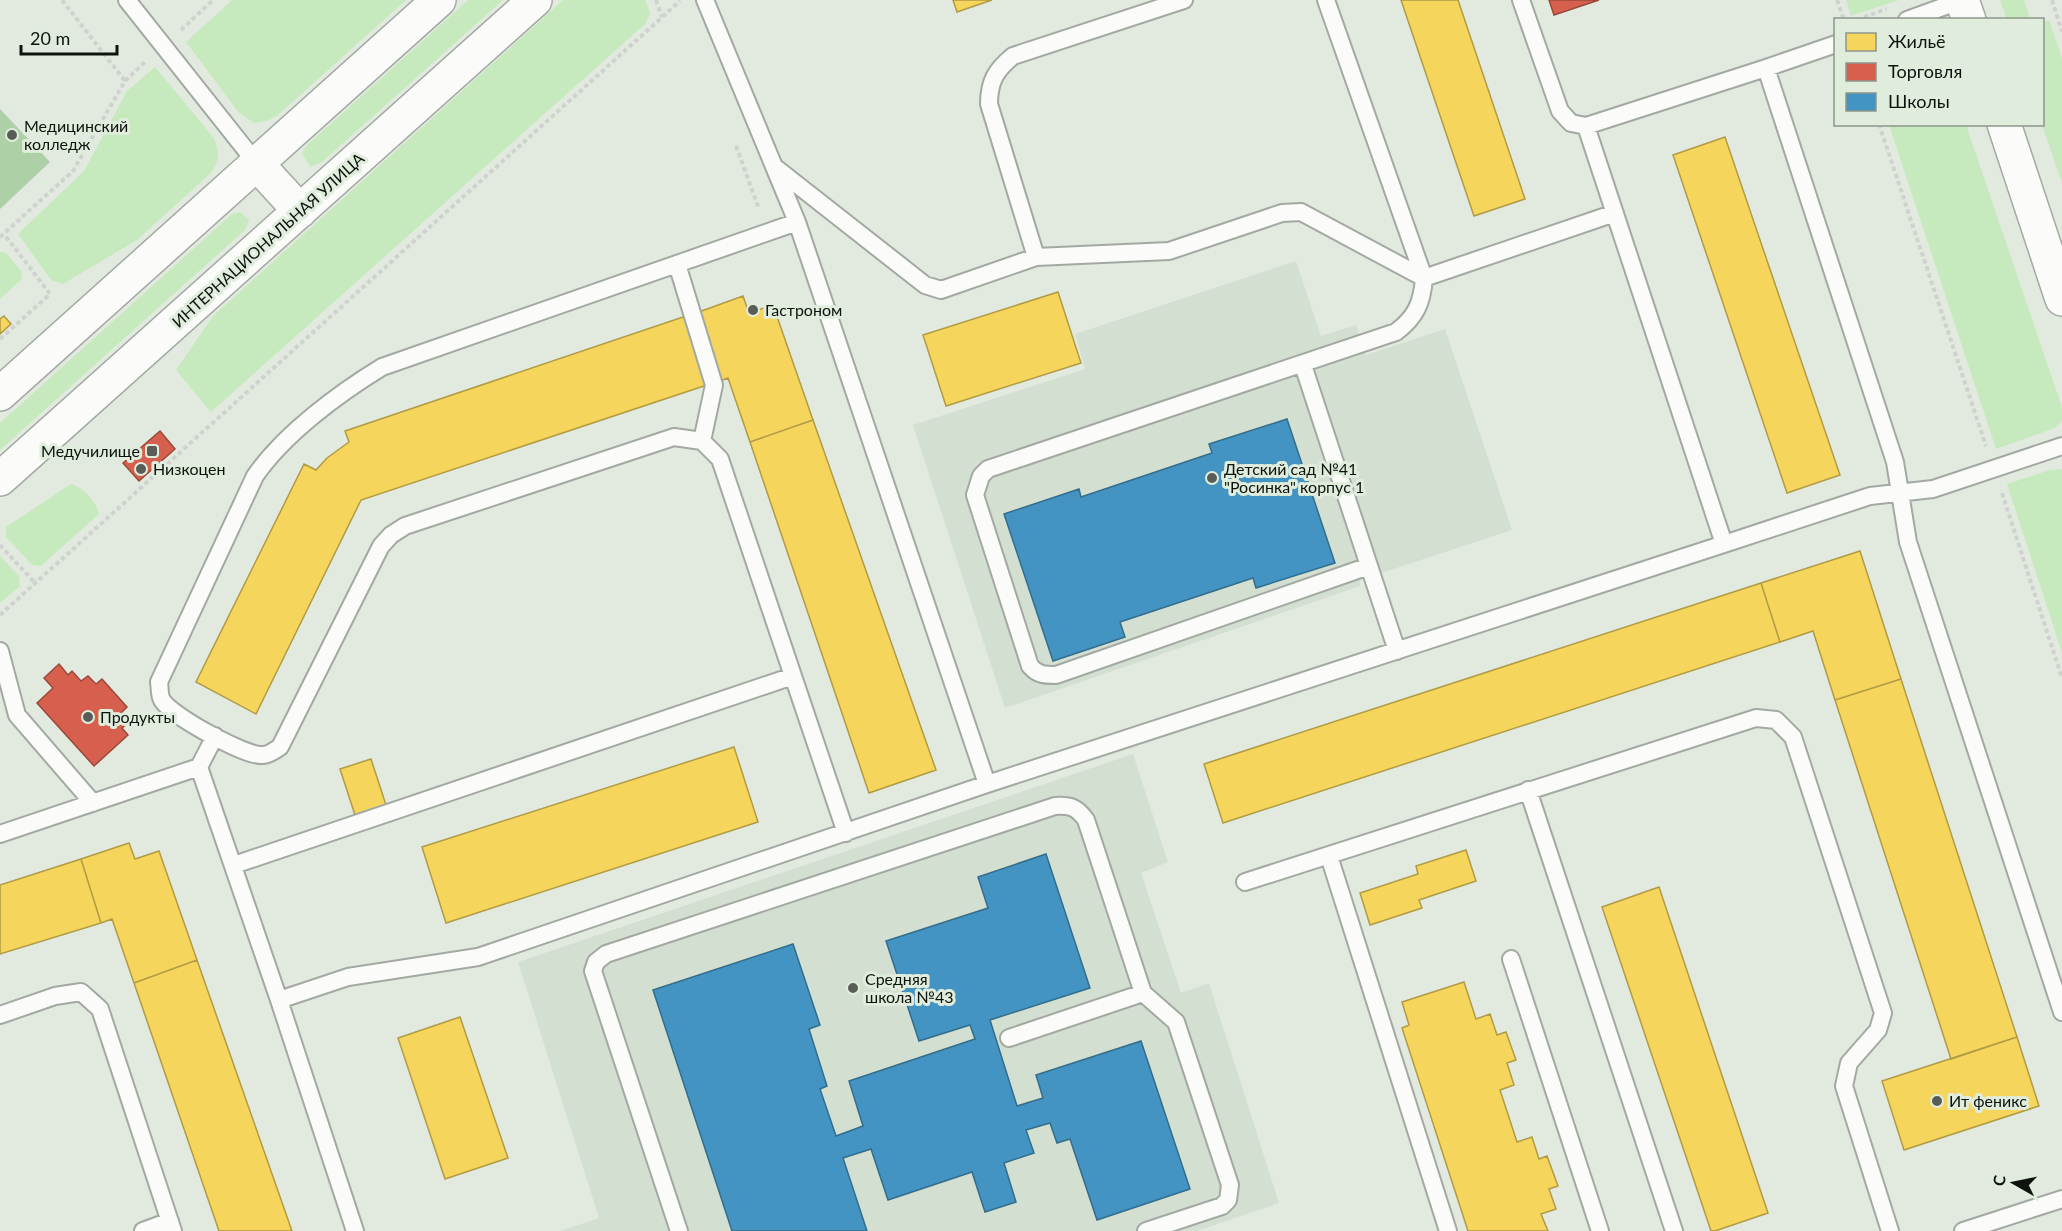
<svg xmlns="http://www.w3.org/2000/svg" width="2062" height="1231" font-family="Lato,sans-serif">
	<style>
		.built { fill: #d3dfd0 }
		.green { fill: #c6e9be }
		.forest { fill: #aed0a6 }
		.homes { fill: #f6d55c; stroke: #b09b44; stroke-width: 1.5 }
		.shops { fill: #d6604d; stroke: #9a493a; stroke-width: 1.5 }
		.schools { fill: #4393c3; stroke: #336d8c; stroke-width: 1.5 }
		.lines { fill: none; stroke-linecap: round; stroke-linejoin: round }
		.lane-casing { stroke: #a3a9a2; stroke-width: 20 }
		.secondary-casing { stroke: #a3a9a2; stroke-width: 36 }
		.primary-casing { stroke: #a3a9a2; stroke-width: 36 }
		.path { stroke: #d0d2d0; stroke-width: 4; stroke-dasharray: 4.5 3; stroke-linecap: butt }
		.lane { stroke: #fbfcfa; stroke-width: 16 }
		.secondary { stroke: #fbfcfa; stroke-width: 33 }
		.primary { stroke: #fbfcfa; stroke-width: 33 }
		.poi-dot { fill: #585e57; stroke: #e0eddd; stroke-width: 2 }
		.labels { text-anchor: middle; stroke-width: 6; stroke-linejoin: round; paint-order: stroke }
		.poi-label { font-size: 16px; fill: #0e130d; stroke: #e0eddd; text-anchor: start }
		.street-label { font-size: 16px; fill: #0e130d; stroke: #e0eddd }
	</style>
	<rect width="100%" height="100%" fill="#e2eae0"/>
	<path class="built" d="M 1296,261 L 1321,336 L 1356,325 L 1366,355 L 1445,329 L 1512,530 L 1360,580 L 1360,586 L 1005,708 L 913,425 L 1085,369 L 1075,334 Z
		M 1133,754 L 1168,862 L 1141,873 L 1181,993 L 1209,983 L 1279,1203 L 1197,1231 L 560,1231 L 599,1218 L 518,962 Z"/>
	<path class="green" d="M 232,0 L 406,0 L 278,115 L 267,121 L 254,123 L 239,113 L 186,42 Z
		M 468,0 L 503,0 L 322,162 L 310,167 L 302,153 L 306,146 Z
		M 563,0 L 645,0 L 650,13 L 646,23 L 211,412 L 176,370 L 213,316 Z
		M 1846,0 L 1899,0 L 1851,16 Z
		M 2000,0 L 2024,0 L 2030,19 L 2007,19 Z
		M 2049,20 L 2062,58 L 2062,183 L 2042,125 L 2043,22 Z
		M 155,67 L 213,137 C 220,151 220,160 211,173 L 137,240 L 63,284 L 51,280 L 18,234 L 84,171 L 127,91 Z
		M 1889,125 L 1966,125 L 2062,407 L 2062,421 L 2055,428 L 1996,449 Z
		M 240,212 L 249,220 L 246,229 L 0,450 L 0,423 L 232,214 Z
		M 0,252 L 6,253 L 22,272 L 21,280 L 0,299 Z
		M 2062,469 L 2062,653 L 2007,484 L 2050,470 Z
		M 71,484 C 84,487 96,502 99,514 L 41,566 L 32,565 L 6,537 L 6,527 Z
		M 0,556 L 19,576 L 20,586 L 0,603 Z"/>
	<path class="forest" d="M 0,109 L 50,162 L 0,209 Z"/>
	<path class="homes" d="M 953,0 L 992,0 L 957,12 Z
		M 1401,0 L 1458,0 L 1525,199 L 1474,216 Z
		M 1725,137 L 1840,475 L 1787,493 L 1673,155 Z
		M 1058,292 L 1081,363 L 946,406 L 923,335 Z
		M 743,296 L 749,313 L 773,305 L 813,420 L 750,442 L 728,378 L 717,382 L 696,313 Z
		M 689,315 L 710,384 L 361,500 L 256,714 L 196,682 L 304,464 L 316,470 L 327,458 L 349,442 L 345,431 Z
		M 4,316 L 11,324 L 0,334 L 0,319 Z
		M 813,420 L 936,770 L 869,793 L 750,442 Z
		M 1860,551 L 1901,679 L 1835,700 L 1813,631 L 1780,642 L 1761,583 Z
		M 1761,583 L 1780,642 L 1223,823 L 1204,764 Z
		M 1901,679 L 2017,1037 L 1951,1059 L 1835,700 Z
		M 734,747 L 758,822 L 446,923 L 422,847 Z
		M 371,759 L 386,805 L 355,815 L 340,769 Z
		M 129,843 L 135,859 L 159,851 L 197,960 L 134,983 L 112,919 L 101,923 L 81,859 Z
		M 1466,850 L 1476,881 L 1419,900 L 1422,908 L 1370,925 L 1360,893 L 1418,874 L 1416,866 Z
		M 81,859 L 101,923 L 0,954 L 0,885 Z
		M 1659,887 L 1768,1213 L 1715,1231 L 1711,1231 L 1602,907 Z
		M 197,960 L 292,1231 L 219,1231 L 134,983 Z
		M 1464,982 L 1476,1019 L 1490,1014 L 1497,1035 L 1506,1032 L 1516,1060 L 1507,1063 L 1514,1085 L 1500,1090 L 1517,1142 L 1532,1137 L 1539,1159 L 1547,1156 L 1558,1186 L 1549,1189 L 1556,1209 L 1541,1214 L 1548,1231 L 1468,1231 L 1402,1028 L 1409,1025 L 1402,1002 Z
		M 460,1017 L 508,1158 L 445,1179 L 398,1038 Z
		M 2017,1037 L 2039,1106 L 1904,1150 L 1882,1081 Z"/>
	<path class="shops" d="M 1549,0 L 1599,0 L 1554,15 Z
		M 160,431 L 175,449 L 139,481 L 123,463 Z
		M 59,664 L 68,675 L 72,671 L 81,681 L 88,676 L 96,684 L 102,679 L 127,707 L 122,712 L 129,722 L 122,728 L 128,735 L 94,766 L 37,703 L 53,688 L 44,678 Z"/>
	<path class="schools" d="M 1287,419 L 1335,563 L 1256,588 L 1253,578 L 1120,622 L 1125,637 L 1053,661 L 1004,514 L 1079,489 L 1081,497 L 1212,453 L 1209,444 Z
		M 1046,854 L 1090,988 L 990,1020 L 1017,1106 L 1043,1098 L 1036,1075 L 1141,1041 L 1190,1189 L 1097,1220 L 1070,1139 L 1057,1143 L 1050,1123 L 1026,1130 L 1034,1153 L 1004,1163 L 1016,1202 L 985,1212 L 972,1172 L 888,1200 L 871,1149 L 843,1158 L 867,1231 L 732,1231 L 653,990 L 793,944 L 820,1025 L 809,1029 L 827,1086 L 820,1089 L 836,1136 L 863,1126 L 849,1081 L 975,1039 L 970,1025 L 919,1041 L 886,941 L 988,908 L 978,877 Z"/>
	<g class="lines">
		<g class="lane-casing">
			<path id="lane" d="M 127,0 L 257,164
				M 1326,0 L 1424,278 C 1422,303 1416,317 1396,332 L 988,469 L 981,476 L 975,495 L 1030,666 C 1038,675 1044,675 1056,675 L 1369,566
				M 1521,0 L 1560,111 L 1571,123 L 1586,126 L 1766,68
				M 1907,20 L 1962,0
				M 1836,44 L 1766,68 L 1895,462 L 1908,542 L 2062,1012
				M 776,168 L 925,285 L 941,290 L 1036,257 L 1169,251 L 1282,213 L 1301,212 L 1424,278 L 1615,213
				M 797,222 L 987,784
				M 1036,257 L 989,104 C 989,81 996,70 1013,56 L 1184,0
				M 677,264 L 714,385 L 702,441
				M 1303,365 L 1397,651
				M 1724,544 L 1870,496 L 1933,489 L 2062,446
				M 0,651 L 17,715 L 93,803
				M 793,676 L 846,833
				M 199,767 L 279,1000
				M 1528,790 L 1674,1231
				M 0,834 L 199,767 L 215,736
				M 1329,856 L 1448,1231
				M 234,865 L 793,676 L 720,459 L 702,441 L 674,437 L 405,526 L 391,535 L 381,546 L 280,747 C 275,750 269,755 263,755 C 246,757 170,715 162,700 C 159,695 160,687 159,682 L 255,476 C 284,434 338,394 382,367 L 797,222 L 705,0
				M 1245,882 L 1756,718 L 1776,720 L 1793,737 L 1883,1013 L 1878,1030 L 1849,1063 L 1844,1086 L 1890,1231
				M 1511,959 L 1600,1231
				M 0,1015 L 55,996 L 81,992 L 100,1009 L 173,1231
				M 1009,1038 L 1143,993
				M 143,1231 L 170,1221
				M 355,1231 L 279,1000 L 348,977 L 478,957 L 987,784 L 1724,544 L 1586,126
				M 679,1231 L 593,971 L 596,962 L 606,954 L 1055,806 C 1070,805 1077,807 1086,820 L 1143,993 L 1176,1022 L 1230,1185 L 1228,1200 L 1222,1206 L 1146,1231
				M 1963,1231 L 2062,1199"/>
		</g>
		<g class="secondary-casing">
			<path id="secondary" d="M 1962,0 L 1969,20
				M 2004,124 L 2062,299"/>
		</g>
		<g class="primary-casing">
			<path id="primary" d="M 257,164 L 300,211
				M 0,394 L 439,0
				M 0,479 L 535,0"/>
		</g>
		<path class="path" d="M 62,0 L 125,81
			M 656,0 L 662,17
			M 1837,0 L 1844,20
			M 2052,0 L 2062,32
			M 1857,20 L 1886,9
			M 181,30 L 213,0
			M 1879,124 L 1986,446
			M 736,146 L 759,209
			M 0,237 L 73,171 L 125,81 L 146,61
			M 0,339 L 50,294 L 4,234
			M 2002,493 L 2062,678
			M 0,545 L 35,583
			M 0,615 L 680,1"/>
		<use href="#lane" class="lane"/>
		<use href="#secondary" class="secondary"/>
		<use href="#primary" class="primary"/>
	</g>
	<g class="poi-dot">
		<circle cx="12" cy="135" r="6"/>
		<circle cx="753" cy="310" r="6"/>
		<rect x="146" y="445" width="12" height="12" rx="3"/>
		<circle cx="141" cy="469" r="6"/>
		<circle cx="1212" cy="478" r="6"/>
		<circle cx="88" cy="717" r="6"/>
		<circle cx="853" cy="988" r="6"/>
		<circle cx="1937" cy="1101" r="6"/>
	</g>
	<g class="labels">
		<g class="poi-label">
			<text x="24" y="132">Медицинский<tspan x="24" dy="18">колледж</tspan></text>
			<text x="765" y="316">Гастроном</text>
			<text x="140" y="457" text-anchor="end">Медучилище</text>
			<text x="153" y="475">Низкоцен</text>
			<text x="1224" y="475">Детский сад №41<tspan x="1224" dy="18">"Росинка" корпус 1</tspan></text>
			<text x="100" y="723">Продукты</text>
			<text x="865" y="985">Средняя<tspan x="865" dy="18">школа №43</tspan></text>
			<text x="1949" y="1107">Ит феникс</text>
		</g>
		<g class="street-label">
			<text transform="translate(268 240) rotate(-42)" y="6">ИНТЕРНАЦИОНАЛЬНАЯ УЛИЦА</text>
		</g>
	</g>
	<rect x="1834" y="18" width="210" height="108" fill="#e0eddd" stroke="#8c968a" stroke-width="1.5"/>
	<rect x="1846" y="33" width="30" height="18" fill="#f6d55c" stroke="#8c968a" stroke-width="1.5"/>
	<text x="1888" y="48" font-size="18" fill="#0e130d">Жильё</text>
	<rect x="1846" y="63" width="30" height="18" fill="#d6604d" stroke="#8c968a" stroke-width="1.5"/>
	<text x="1888" y="78" font-size="18" fill="#0e130d">Торговля</text>
	<rect x="1846" y="93" width="30" height="18" fill="#4393c3" stroke="#8c968a" stroke-width="1.5"/>
	<text x="1888" y="108" font-size="18" fill="#0e130d">Школы</text>
	<g transform="translate(2014 1183) rotate(279)" stroke="#e0eddd" stroke-width="4.5" paint-order="stroke">
	<path d="M0-4.5L10 22L0 15L-10 22Z" fill="#0e130d"/>
	<text y="-9" font-size="16" font-weight="bold" text-anchor="middle" fill="#0e130d">С</text>
	</g>
	<path d="M21 45v9h96v-9" fill="none" stroke="#0e130d" stroke-width="3"/>
	<text x="30" y="45" font-size="18" fill="#0e130d" stroke="#e0eddd" stroke-width="4.5" paint-order="stroke">20 m</text>
</svg>
